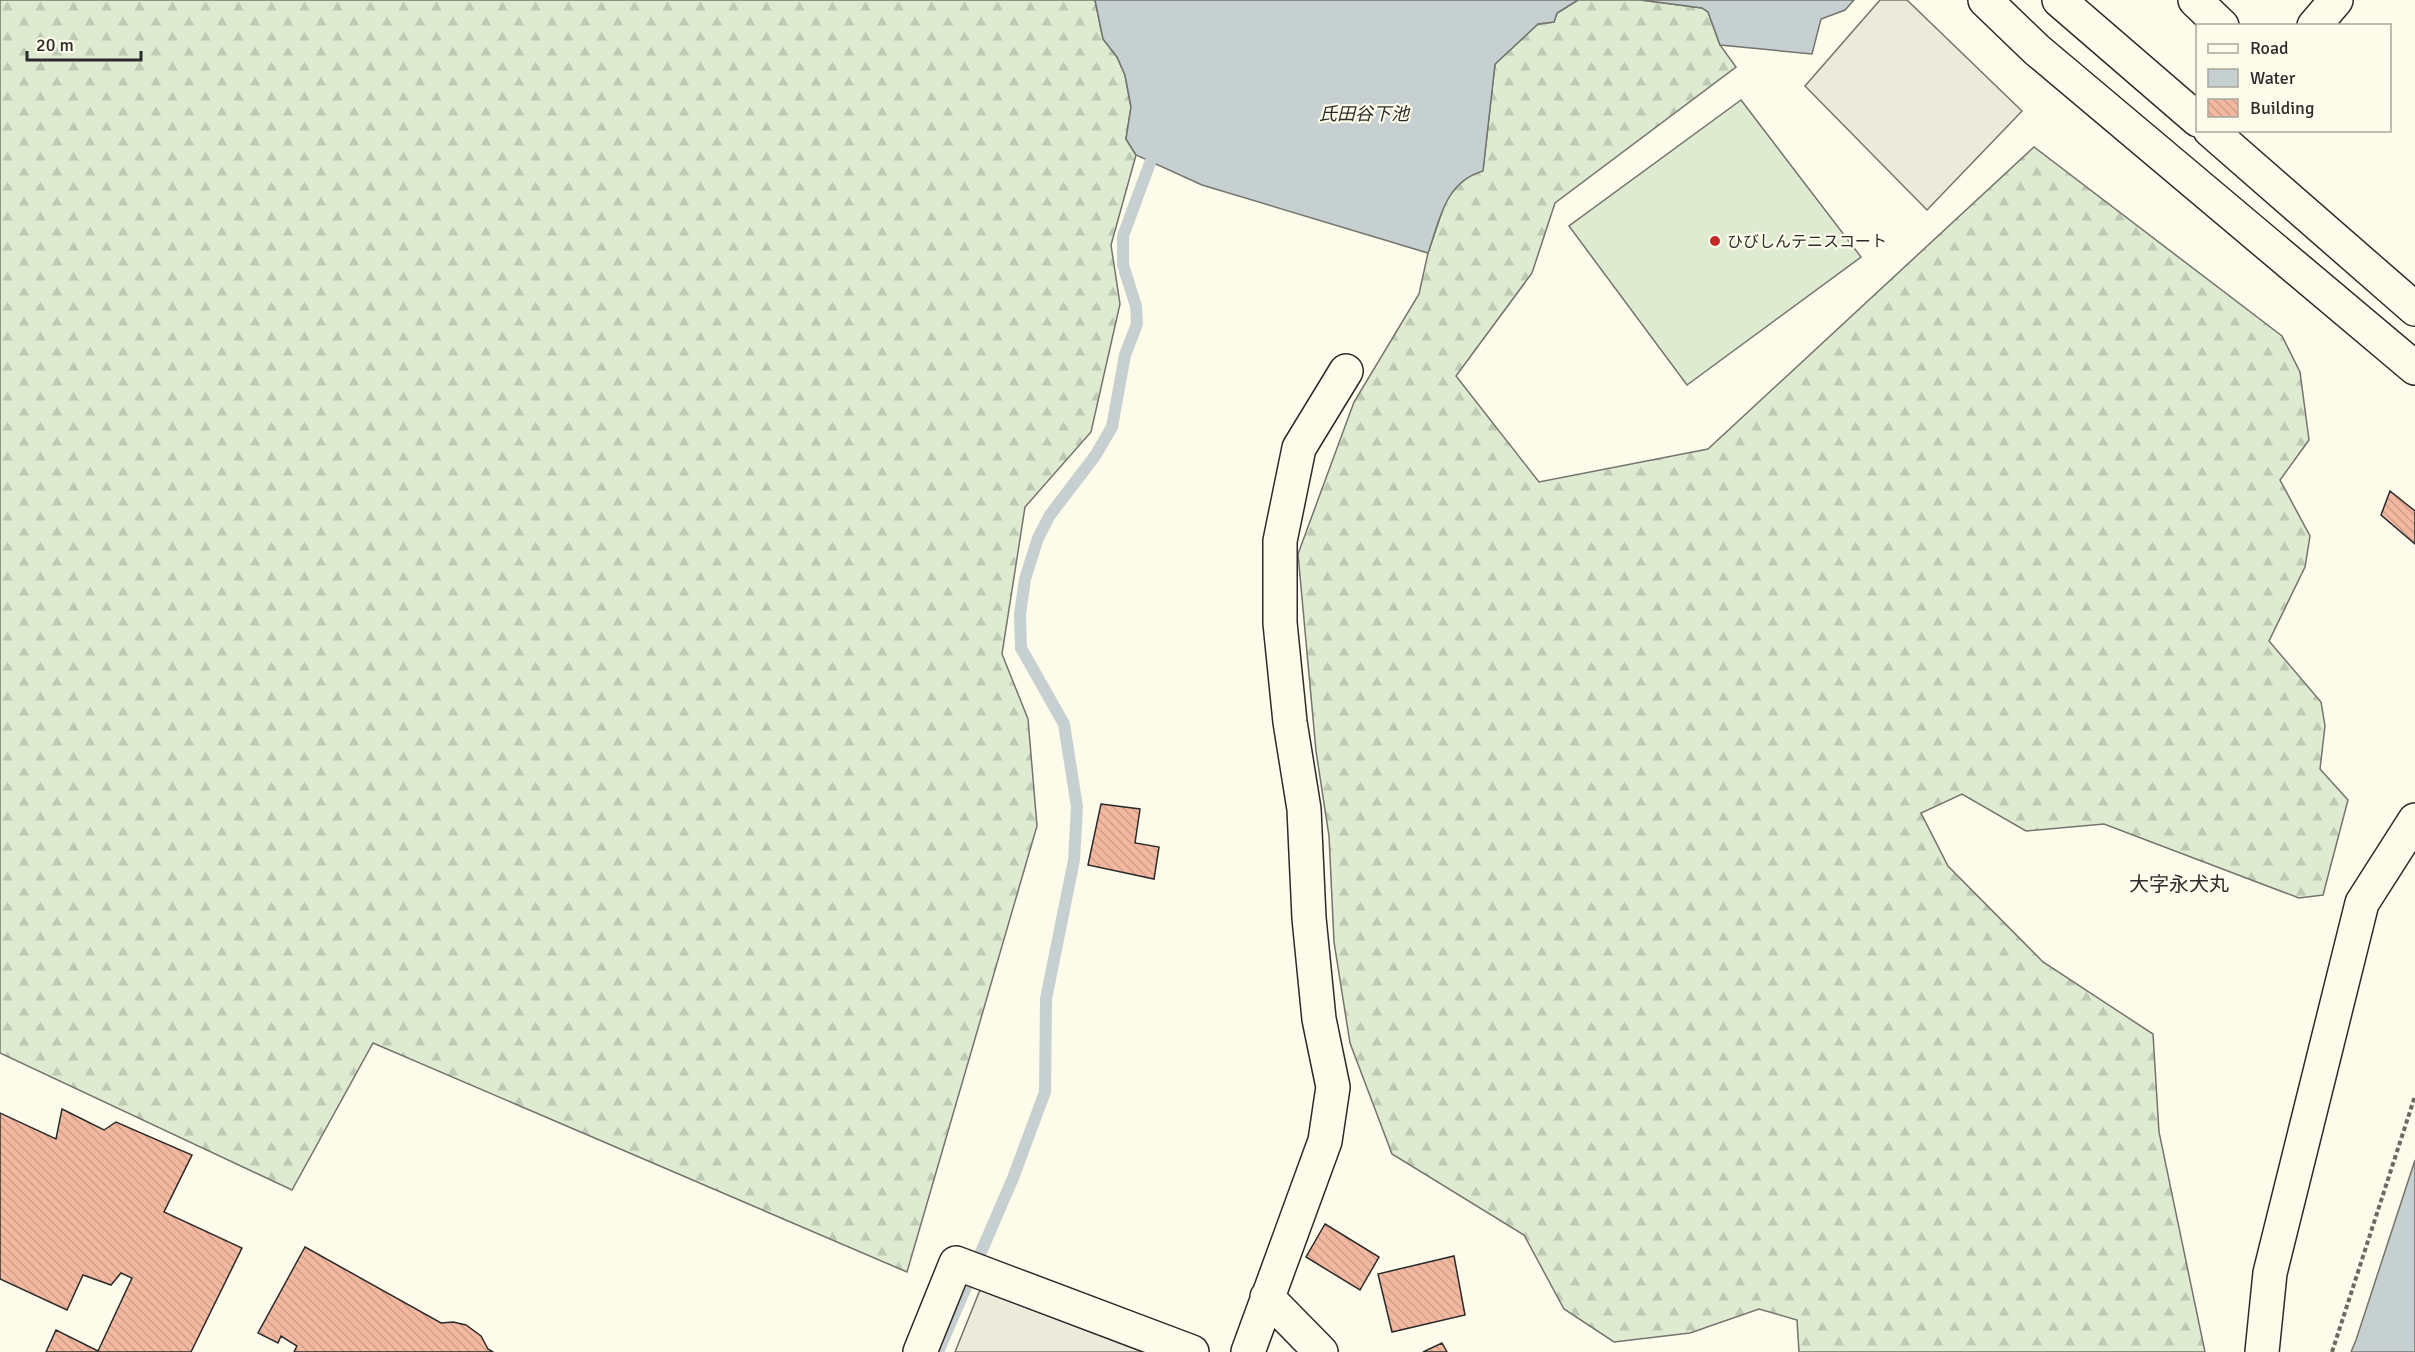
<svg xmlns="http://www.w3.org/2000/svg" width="2415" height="1352" font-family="Signika,'Noto Sans JP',sans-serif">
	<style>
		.forest { fill: url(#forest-firs); stroke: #74746e; stroke-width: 1.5 }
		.pitch { fill: #deebd1; stroke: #74746e; stroke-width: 1.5 }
		.parking { fill: #eceadb; stroke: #74746e; stroke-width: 1.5 }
		.water { fill: #c7d0d0; stroke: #74746e; stroke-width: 1.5 }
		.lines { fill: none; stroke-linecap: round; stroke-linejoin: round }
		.stream { stroke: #c7d0d0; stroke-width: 12 }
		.building { fill: url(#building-back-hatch); stroke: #2b2b2b; stroke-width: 1.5 }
		.minor-casing { stroke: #2b2b2b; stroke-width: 36 }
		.tertiary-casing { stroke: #2b2b2b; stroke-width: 36 }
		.path { stroke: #6a6964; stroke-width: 4; stroke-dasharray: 4.5 3; stroke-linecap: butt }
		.minor { stroke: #fdfbea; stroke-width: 33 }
		.tertiary { stroke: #fdfbea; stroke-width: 33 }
		.poi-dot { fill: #c62828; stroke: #fdfbea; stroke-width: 2 }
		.labels { text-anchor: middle; stroke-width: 4.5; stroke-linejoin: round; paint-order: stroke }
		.poi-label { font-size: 16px; fill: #2b2b2b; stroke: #fdfbea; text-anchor: start }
		.water-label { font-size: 18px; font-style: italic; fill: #2b2b2b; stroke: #fdfbea }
		.quarter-label { font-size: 20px; fill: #2b2b2b; stroke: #fdfbea }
	</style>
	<defs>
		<pattern id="forest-firs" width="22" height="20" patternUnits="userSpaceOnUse" patternTransform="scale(1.5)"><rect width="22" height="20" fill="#deebd1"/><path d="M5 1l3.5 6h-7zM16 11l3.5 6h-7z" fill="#bfcab4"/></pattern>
		<pattern id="building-back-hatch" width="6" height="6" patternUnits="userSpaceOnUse" patternTransform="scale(1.5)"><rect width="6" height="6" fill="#f2b8a0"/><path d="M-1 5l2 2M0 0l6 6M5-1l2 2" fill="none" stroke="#d09e8a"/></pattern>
	</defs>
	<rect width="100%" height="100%" fill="#fdfbea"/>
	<path class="forest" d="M 0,0 L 1095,0 L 1103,39 L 1117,57 L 1125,75 L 1131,107 L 1126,139 L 1136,155 L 1111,245 L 1120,304 L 1091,432 L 1025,507 L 1002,654 L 1028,719 L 1037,826 L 907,1272 L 373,1043 L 292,1190 L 0,1053 Z
		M 1578,0 L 1641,0 L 1702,8 L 1708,12 L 1720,45 L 1736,67 L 1555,203 L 1532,273 L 1456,376 L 1539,482 L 1708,449 L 2034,147 L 2282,336 L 2300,372 L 2309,440 L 2280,480 L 2310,536 L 2305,567 L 2269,641 L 2321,702 L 2325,726 L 2320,769 L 2348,800 L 2323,895 L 2299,898 L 2104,824 L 2026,831 L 1962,794 L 1921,813 L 1948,866 L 2043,962 L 2153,1034 L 2159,1132 L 2205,1352 L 1799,1352 L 1797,1320 L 1759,1309 L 1690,1333 L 1614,1342 L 1564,1309 L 1524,1235 L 1392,1154 L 1350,1043 L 1334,942 L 1329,836 L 1316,751 L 1298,554 L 1354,402 L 1419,294 L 1428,253 L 1447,197 L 1456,184 L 1469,175 L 1483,170 L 1495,64 L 1538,24 L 1554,22 L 1557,13 Z"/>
	<path class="pitch" d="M 1741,100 L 1861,257 L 1687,385 L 1569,226 Z"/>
	<path class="parking" d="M 1880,0 L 1907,0 L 2022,111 L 1927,210 L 1805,86 Z
		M 980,1290 L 1143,1352 L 955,1352 Z"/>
	<path class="water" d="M 1095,0 L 1578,0 L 1557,13 L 1554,22 L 1538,24 L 1495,64 L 1483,171 C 1445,182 1440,219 1428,253 L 1202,185 L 1136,155 L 1126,139 L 1131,107 L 1125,75 L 1117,57 L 1103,39 Z
		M 1641,0 L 1854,0 L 1845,10 L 1821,19 L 1812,54 L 1720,45 L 1708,12 L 1702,8 Z
		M 2415,1160 L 2415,1352 L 2351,1352 L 2356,1340 Z"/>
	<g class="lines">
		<path class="stream" d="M 938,1352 L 1013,1178 L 1045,1092 L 1046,999 L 1074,860 L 1077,807 L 1064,724 L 1021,648 L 1020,614 L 1025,579 L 1038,538 L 1050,515 L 1095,456 L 1112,427 L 1125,355 L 1137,324 L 1136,306 L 1123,265 L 1123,236 L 1150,163"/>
	</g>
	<path class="building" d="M 2390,491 L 2415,511 L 2415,544 L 2381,515 Z
		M 2390,491 L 2415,511 L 2415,544 L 2381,515 Z
		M 1101,804 L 1140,809 L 1135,843 L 1159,847 L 1154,879 L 1088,865 Z
		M 62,1109 L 104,1130 L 116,1122 L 192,1155 L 164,1212 L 242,1248 L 191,1352 L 46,1352 L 56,1330 L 98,1351 L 132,1278 L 121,1273 L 111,1285 L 83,1275 L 67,1310 L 0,1279 L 0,1113 L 56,1139 Z
		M 1325,1224 L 1379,1257 L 1360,1290 L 1306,1257 Z
		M 305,1247 L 441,1323 L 453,1322 L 466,1325 L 481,1336 L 488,1349 L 493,1352 L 294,1352 L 297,1346 L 281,1336 L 278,1343 L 258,1333 Z
		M 1454,1256 L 1465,1315 L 1392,1332 L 1378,1274 Z
		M 1442,1343 L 1447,1352 L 1423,1352 Z"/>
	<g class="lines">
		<g class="minor-casing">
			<path id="minor" d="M 2195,0 L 2222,26
				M 2314,26 L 2336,0
				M 1267,1297 L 1321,1352
				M 920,1352 L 956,1263 L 1192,1352
				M 1248,1352 L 1325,1141 L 1333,1087 L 1319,1019 L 1309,918 L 1304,809 L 1290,722 L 1280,623 L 1280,541 L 1299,448 L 1346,371
				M 2262,1352 L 2270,1273 L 2362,903 L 2415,820"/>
		</g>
		<g class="tertiary-casing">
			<path id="tertiary" d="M 1985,0 L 2037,50 L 2415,368
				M 2059,0 L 2198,120
				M 2210,130 L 2415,309"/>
		</g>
		<path class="path" d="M 2332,1352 L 2415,1096"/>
		<use href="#minor" class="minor"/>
		<use href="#tertiary" class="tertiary"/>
	</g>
	<circle class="poi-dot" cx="1715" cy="241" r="6"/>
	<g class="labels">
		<g class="poi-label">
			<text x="1727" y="247">ひびしんテニスコート</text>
		</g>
		<g class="water-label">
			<text x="1364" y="120">氏田谷下池</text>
		</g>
		<g class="quarter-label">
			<text x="2179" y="891">大字永犬丸</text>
		</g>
	</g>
	<rect x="2196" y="24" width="195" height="108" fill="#fdfbea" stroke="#a9a89e" stroke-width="1.5"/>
	<rect x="2208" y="44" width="30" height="9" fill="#fdfbea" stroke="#a9a89e" stroke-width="1.5"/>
	<text x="2250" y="54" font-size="18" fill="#2b2b2b">Road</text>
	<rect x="2208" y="69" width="30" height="18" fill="#c7d0d0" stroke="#a9a89e" stroke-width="1.5"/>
	<text x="2250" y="84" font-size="18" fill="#2b2b2b">Water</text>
	<rect x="2208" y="99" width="30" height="18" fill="url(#building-back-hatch)" stroke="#a9a89e" stroke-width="1.5"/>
	<text x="2250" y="114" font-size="18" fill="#2b2b2b">Building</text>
	<path d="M27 51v9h114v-9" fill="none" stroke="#2b2b2b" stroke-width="3"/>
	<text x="36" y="51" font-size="18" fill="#2b2b2b" stroke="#fdfbea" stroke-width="4.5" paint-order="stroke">20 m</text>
</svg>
